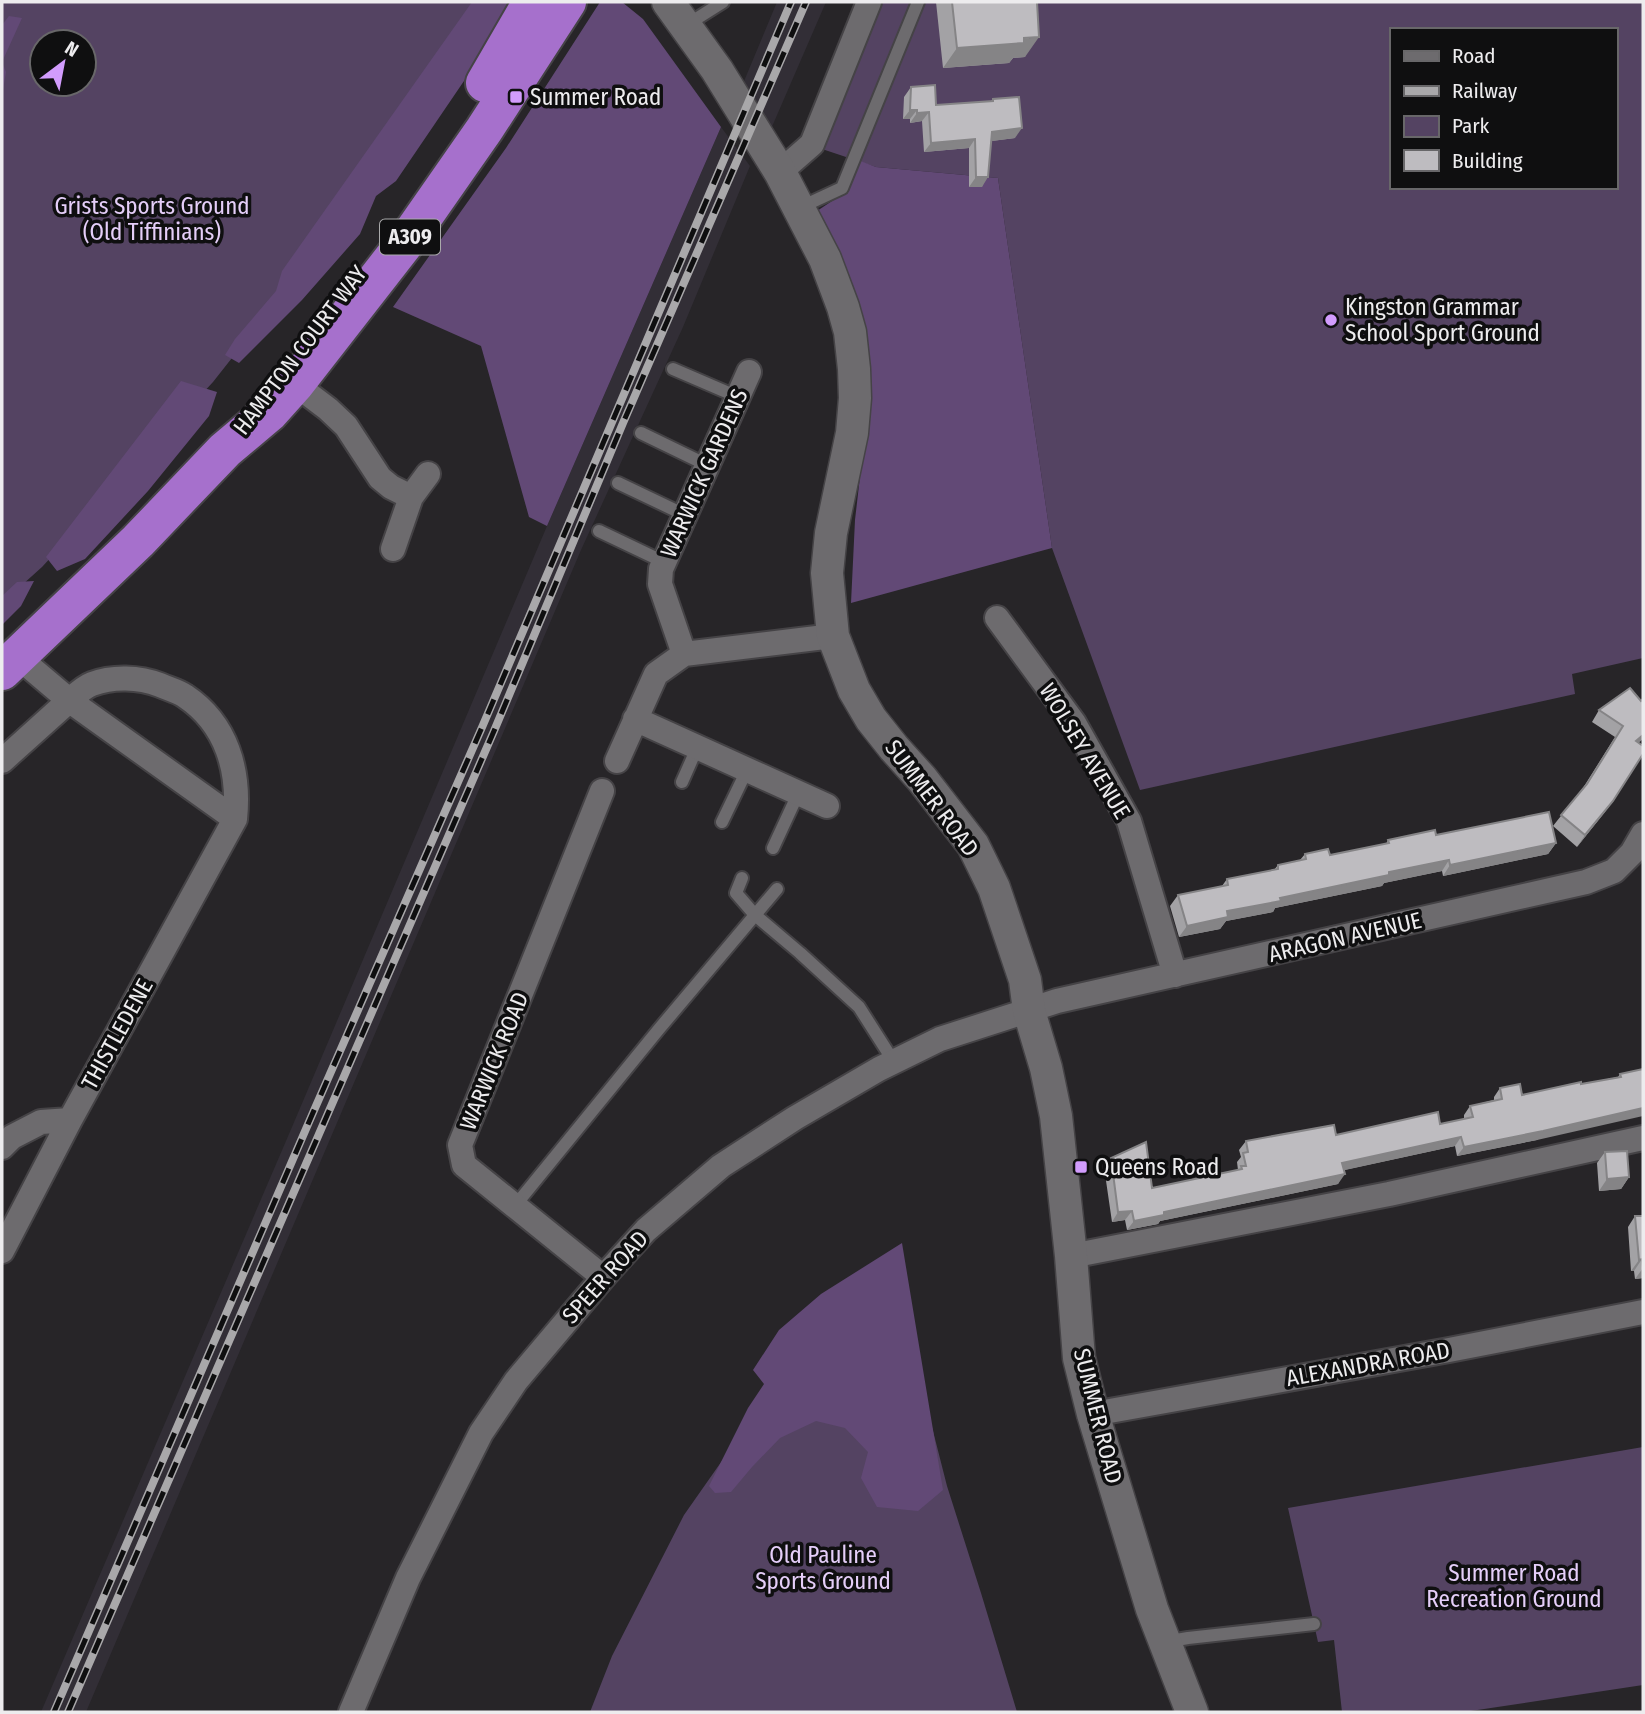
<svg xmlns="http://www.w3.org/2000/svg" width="1645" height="1714" font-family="'Fira Sans Condensed',sans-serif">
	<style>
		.built { fill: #322e36 }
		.green { fill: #544362; fill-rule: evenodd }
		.forest { fill: #624976 }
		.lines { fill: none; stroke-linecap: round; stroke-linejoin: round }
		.service-casing { stroke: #454346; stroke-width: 16 }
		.minor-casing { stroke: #454346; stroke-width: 28 }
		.tertiary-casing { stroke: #454346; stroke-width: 35 }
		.trunk-casing { stroke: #454346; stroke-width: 42 }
		.service { stroke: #6d6b6e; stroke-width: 12 }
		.minor { stroke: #6d6b6e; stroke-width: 24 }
		.tertiary { stroke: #6d6b6e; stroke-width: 32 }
		.trunk { stroke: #a670cc; stroke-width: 38 }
		.rail-casing { stroke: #a9a8aa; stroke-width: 8 }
		.rail { stroke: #0f0f10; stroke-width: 5; stroke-dasharray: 16; stroke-linecap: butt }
		.wall { fill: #a3a2a5 }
		.shaded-wall { fill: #858486 }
		.building { fill: #bebcc0; stroke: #858486; stroke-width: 2 }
		.poi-dot { fill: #d29cfd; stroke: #0f0f10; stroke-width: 2.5 }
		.labels { text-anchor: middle; stroke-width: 7; stroke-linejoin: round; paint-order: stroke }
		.shield { fill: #0f0f10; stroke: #aaaaab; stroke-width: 2 }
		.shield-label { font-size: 21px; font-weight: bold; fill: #edecee }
		.poi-label { font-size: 23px; fill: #edecee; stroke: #0f0f10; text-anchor: start }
		.park-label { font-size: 23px; fill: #e5cef9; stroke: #0f0f10 }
		.street-label { font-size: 23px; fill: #edecee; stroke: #0f0f10 }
	</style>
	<rect width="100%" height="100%" fill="#272528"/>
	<path class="built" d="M 777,2 L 826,2 L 771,129 L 742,86 Z
		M 721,127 L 750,166 L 683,327 L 581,550 L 86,1712 L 41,1712 L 292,1127 L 547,526 Z"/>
	<path class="green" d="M 2,2 L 492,2 L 344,216 L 213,382 L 42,567 L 2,603 ZM 42,42 L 84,42 L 84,84 L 42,84 Z
		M 883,2 L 1643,2 L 1643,658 L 1572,674 L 1575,694 L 1140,790 L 1052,548 L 998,178 L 876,167 L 822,149 ZM 1391,30 L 1615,30 L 1615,187 L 1391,187 Z
		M 919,1376 L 947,1486 L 981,1593 L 1017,1712 L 590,1712 L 612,1656 L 684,1515 L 745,1428 Z
		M 1643,1447 L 1643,1685 L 1464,1712 L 1342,1712 L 1334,1640 L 1318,1642 L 1288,1508 Z"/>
	<path class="forest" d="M 472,2 L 512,2 L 466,78 L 396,181 L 376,196 L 360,234 L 302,300 L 239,363 L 225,355 L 235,339 L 276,291 L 282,271 Z
		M 600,2 L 622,2 L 643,19 L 721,127 L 547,526 L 529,517 L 481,346 L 393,307 L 506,148 Z
		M 9,16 L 22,18 L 2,62 L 6,72 L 2,96 L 2,25 Z
		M 858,160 L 876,167 L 998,178 L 1052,548 L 851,603 L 855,520 L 868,407 L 863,315 L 817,211 L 841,195 Z
		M 181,381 L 217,392 L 209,416 L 148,491 L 85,559 L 57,571 L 46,557 Z
		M 34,581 L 21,606 L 2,625 L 2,596 L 17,582 Z
		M 902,1243 L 943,1490 L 918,1511 L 877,1507 L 861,1478 L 868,1452 L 845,1428 L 816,1421 L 780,1438 L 752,1467 L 731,1492 L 715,1493 L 709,1486 L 748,1408 L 764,1384 L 753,1370 L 779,1330 L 821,1294 Z"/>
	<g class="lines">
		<g class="service-casing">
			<path id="service" d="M 685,26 L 723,2
				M 799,208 L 842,188 L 918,2
				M 673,369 L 738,397
				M 641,433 L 707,465
				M 618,483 L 685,515
				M 599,531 L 664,562
				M 682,782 L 697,748
				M 722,822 L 747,770
				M 773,848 L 798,794
				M 742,878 L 736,893 L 755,915 L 800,953 L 859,1007 L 894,1062
				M 514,1207 L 659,1029 L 777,889
				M 1165,1642 L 1188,1638 L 1314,1624"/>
		</g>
		<g class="minor-casing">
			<path id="minor" d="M 780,172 L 812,144 L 869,2
				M 749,372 L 661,569 L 660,584 L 684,654 L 833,636
				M 295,384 L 328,409 L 346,426 L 380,478 L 391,487 L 411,497
				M 393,549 L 411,497 L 428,474
				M 997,618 L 1074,723 L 1129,821 L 1175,975
				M 18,657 L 70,701 L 235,819
				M 635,719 L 827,806
				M 2,761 C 22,743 42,725 62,707 C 71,700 81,688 92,684 C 113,676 139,677 160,685 C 169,689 178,691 185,696 C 227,724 240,771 235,819 L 70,1120 L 2,1251
				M 617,761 L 656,674 L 684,654
				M 602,791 L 460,1145 L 464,1165 L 603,1277
				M 2,1147 L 12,1137 L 41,1122 L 70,1120
				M 1071,1256 L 1389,1194 L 1643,1138
				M 1093,1414 L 1449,1350 L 1643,1312
				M 351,1712 L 408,1578 L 481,1433 L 516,1381 L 607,1273 L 646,1230 L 721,1166 L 795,1118 L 879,1069 L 940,1039 L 1002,1019 L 1057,1001 L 1586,882 L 1614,871 L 1632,853 L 1643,834"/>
		</g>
		<g class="tertiary-casing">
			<path id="tertiary" d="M 668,2 L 717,70 L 780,172 L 825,259 L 843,307 L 850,332 L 854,369 L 855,398 L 852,433 L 831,533 L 827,573 L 833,636 L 854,690 L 871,719 L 894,748 L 922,779 L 973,845 L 994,888 L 1025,980 L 1029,1011 L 1046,1068 L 1056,1116 L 1071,1256 L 1079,1358 L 1093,1414 L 1152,1609 L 1192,1712"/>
		</g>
		<g class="trunk-casing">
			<path id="trunk" d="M 485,83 L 532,2
				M 2,671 L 138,541 L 225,450 L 269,413 L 295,384 L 408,239 L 484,130 L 567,2"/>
		</g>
		<use href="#service" class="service"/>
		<use href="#minor" class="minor"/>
		<use href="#tertiary" class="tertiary"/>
		<use href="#trunk" class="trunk"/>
		<g class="rail-casing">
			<path id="rail" d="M 54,1712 L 312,1115 L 483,725 L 791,2
				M 68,1712 L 494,731 L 623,423 L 806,2"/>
		</g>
		<use href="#rail" class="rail"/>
	</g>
	<path class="wall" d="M 936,2 L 1037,2 L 1025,57 L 1013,58 L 1009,63 L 943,68 Z
		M 911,87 L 936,105 L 991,101 L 993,99 L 1015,138 L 991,141 L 982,187 L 969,187 L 969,148 L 924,152 L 922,121 L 910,123 L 910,119 L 903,119 L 904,97 Z
		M 1641,701 L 1639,743 L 1613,801 L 1577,847 L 1553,826 L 1583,788 L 1615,737 L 1592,722 L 1599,710 Z
		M 1436,835 L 1556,843 L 1548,854 L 1443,876 L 1442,871 L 1384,883 L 1382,886 L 1275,908 L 1273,912 L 1226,921 L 1220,929 L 1179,937 L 1170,906 L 1178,895 L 1222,886 L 1227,879 L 1274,870 L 1278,865 L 1300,860 L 1305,854 L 1330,855 L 1386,844 L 1388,840 Z
		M 1643,1069 L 1537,1140 L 1457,1156 L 1455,1146 L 1344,1170 L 1338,1184 L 1160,1221 L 1158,1224 L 1127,1230 L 1125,1220 L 1112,1222 L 1104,1167 L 1111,1158 L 1152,1188 L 1238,1170 L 1237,1162 L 1241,1157 L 1239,1150 L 1246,1141 L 1336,1135 L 1440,1124 L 1464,1119 L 1464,1115 L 1470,1106 L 1494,1100 L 1494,1097 L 1500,1088 L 1522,1095 L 1618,1077 L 1620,1074 Z
		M 1605,1152 L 1629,1177 L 1621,1189 L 1599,1191 L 1597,1163 Z
		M 1635,1216 L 1643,1216 L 1643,1278 L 1635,1279 L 1634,1271 L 1631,1271 L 1628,1227 Z"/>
	<path class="shaded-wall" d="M 1039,37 L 1025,57 L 1013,58 L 1009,63 L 943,68 L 957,48 Z
		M 910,110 L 917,110 L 910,119 L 903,119 Z
		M 929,112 L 922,121 L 910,123 L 917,113 Z
		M 1022,128 L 1015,138 L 985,142 L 992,132 Z
		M 975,139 L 969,148 L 924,152 L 931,143 Z
		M 976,177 L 988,177 L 982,187 L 969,187 Z
		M 1643,735 L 1643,739 L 1628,752 L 1636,741 Z
		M 1613,801 L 1605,812 L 1577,847 L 1585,835 Z
		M 1556,843 L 1548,854 L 1443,876 L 1450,865 Z
		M 1449,860 L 1442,871 L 1384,883 L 1382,886 L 1275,908 L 1273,912 L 1226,921 L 1220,929 L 1179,937 L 1187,926 L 1227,911 L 1389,872 Z
		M 1643,1108 L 1643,1116 L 1537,1140 L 1457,1156 L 1464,1147 Z
		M 1461,1137 L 1455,1146 L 1336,1172 L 1342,1163 Z
		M 1345,1174 L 1338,1184 L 1160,1221 L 1158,1224 L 1127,1230 L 1134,1221 L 1164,1212 Z
		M 1629,1177 L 1621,1189 L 1599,1191 L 1607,1179 Z
		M 1132,1211 L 1125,1220 L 1112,1222 L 1118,1212 Z
		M 1642,1259 L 1634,1271 L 1631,1271 L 1639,1260 Z
		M 1643,1268 L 1643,1278 L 1635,1279 Z"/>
	<path class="building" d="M 952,2 L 1037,2 L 1039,37 L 1024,38 L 1024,43 L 957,48 Z
		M 935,85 L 936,105 L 993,101 L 993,99 L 1019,97 L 1022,128 L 992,132 L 988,177 L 976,177 L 975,139 L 931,143 L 929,112 L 917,113 L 917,110 L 910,110 L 911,87 Z
		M 1630,688 L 1641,701 L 1643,699 L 1643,735 L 1636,741 L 1643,746 L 1643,754 L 1613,801 L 1585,835 L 1561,815 L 1587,784 L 1623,726 L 1599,710 Z
		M 1549,812 L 1556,843 L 1450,865 L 1449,860 L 1389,872 L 1389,875 L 1280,898 L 1281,901 L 1227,911 L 1228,917 L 1187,926 L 1178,895 L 1228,885 L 1227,879 L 1278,869 L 1278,865 L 1306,859 L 1305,854 L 1328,849 L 1330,855 L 1389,843 L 1388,840 L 1435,830 L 1436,835 Z
		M 1643,1069 L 1643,1108 L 1543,1131 L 1464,1147 L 1461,1137 L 1342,1163 L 1345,1174 L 1164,1212 L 1164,1215 L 1134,1221 L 1132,1211 L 1118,1212 L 1111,1158 L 1146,1142 L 1152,1188 L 1242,1169 L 1241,1166 L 1246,1166 L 1243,1153 L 1248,1152 L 1246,1141 L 1334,1125 L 1336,1135 L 1438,1112 L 1440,1124 L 1473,1117 L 1470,1106 L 1502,1099 L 1500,1088 L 1520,1084 L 1522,1095 L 1581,1082 L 1581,1084 L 1621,1077 L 1620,1074 Z
		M 1627,1151 L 1629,1177 L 1607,1179 L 1605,1152 Z
		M 1635,1216 L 1643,1216 L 1643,1268 L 1642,1259 L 1639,1260 Z"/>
	<g class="poi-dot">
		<rect x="509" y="90" width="14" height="14" rx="3.5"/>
		<circle cx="1331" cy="320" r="7"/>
		<rect x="1074" y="1160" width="14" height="14" rx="3.5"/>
	</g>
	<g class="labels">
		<rect class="shield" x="380" y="219.5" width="60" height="35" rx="5"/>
		<g class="shield-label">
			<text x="410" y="244">A309</text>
		</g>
		<g class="poi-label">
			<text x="530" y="105">Summer Road</text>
			<text x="1345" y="315">Kingston Grammar<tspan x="1345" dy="26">School Sport Ground</tspan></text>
			<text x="1095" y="1175">Queens Road</text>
		</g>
		<g class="park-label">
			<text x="152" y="214">Grists Sports Ground<tspan x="152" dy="26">(Old Tiffinians)</tspan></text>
			<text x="823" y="1563">Old Pauline<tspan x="823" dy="26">Sports Ground</tspan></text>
			<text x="1514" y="1581">Summer Road<tspan x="1514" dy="26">Recreation Ground</tspan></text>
		</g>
		<g class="street-label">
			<text transform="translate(300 350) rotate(-53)" y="8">HAMPTON COURT WAY</text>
			<text transform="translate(704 473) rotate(-66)" y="8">WARWICK GARDENS</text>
			<text transform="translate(1085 751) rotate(59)" y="8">WOLSEY AVENUE</text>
			<text transform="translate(932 798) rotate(53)" y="8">SUMMER ROAD</text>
			<text transform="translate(1345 937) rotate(-13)" y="8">ARAGON AVENUE</text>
			<text transform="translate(117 1034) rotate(-61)" y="8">THISTLEDENE</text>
			<text transform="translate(494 1061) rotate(-68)" y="8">WARWICK ROAD</text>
			<text transform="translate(605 1277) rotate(-48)" y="8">SPEER ROAD</text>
			<text transform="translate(1368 1364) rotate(-10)" y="8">ALEXANDRA ROAD</text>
			<text transform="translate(1098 1416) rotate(76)" y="8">SUMMER ROAD</text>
		</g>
	</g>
	<rect width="1645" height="1714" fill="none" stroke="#edecee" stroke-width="7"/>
	<rect x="1390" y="28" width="228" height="161" fill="#0f0f10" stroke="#686769" stroke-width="2"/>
	<rect x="1404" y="51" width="35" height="10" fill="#6d6b6e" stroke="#686769" stroke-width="2"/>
	<text x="1452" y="63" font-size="21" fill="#edecee">Road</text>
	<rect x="1404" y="86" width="35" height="10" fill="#a9a8aa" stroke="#686769" stroke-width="2"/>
	<text x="1452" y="98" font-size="21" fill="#edecee">Railway</text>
	<rect x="1404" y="116" width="35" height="21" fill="#544362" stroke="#686769" stroke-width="2"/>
	<text x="1452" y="133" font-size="21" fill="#edecee">Park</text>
	<rect x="1404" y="150" width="35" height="21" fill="#bebcc0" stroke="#686769" stroke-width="2"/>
	<text x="1452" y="168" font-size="21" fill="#edecee">Building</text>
	<g transform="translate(63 63) rotate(32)"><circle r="33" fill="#0f0f10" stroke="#686769" stroke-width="2"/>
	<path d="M0-5L12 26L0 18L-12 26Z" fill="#d29cfd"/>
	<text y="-10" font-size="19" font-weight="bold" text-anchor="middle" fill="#edecee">N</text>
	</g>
</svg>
